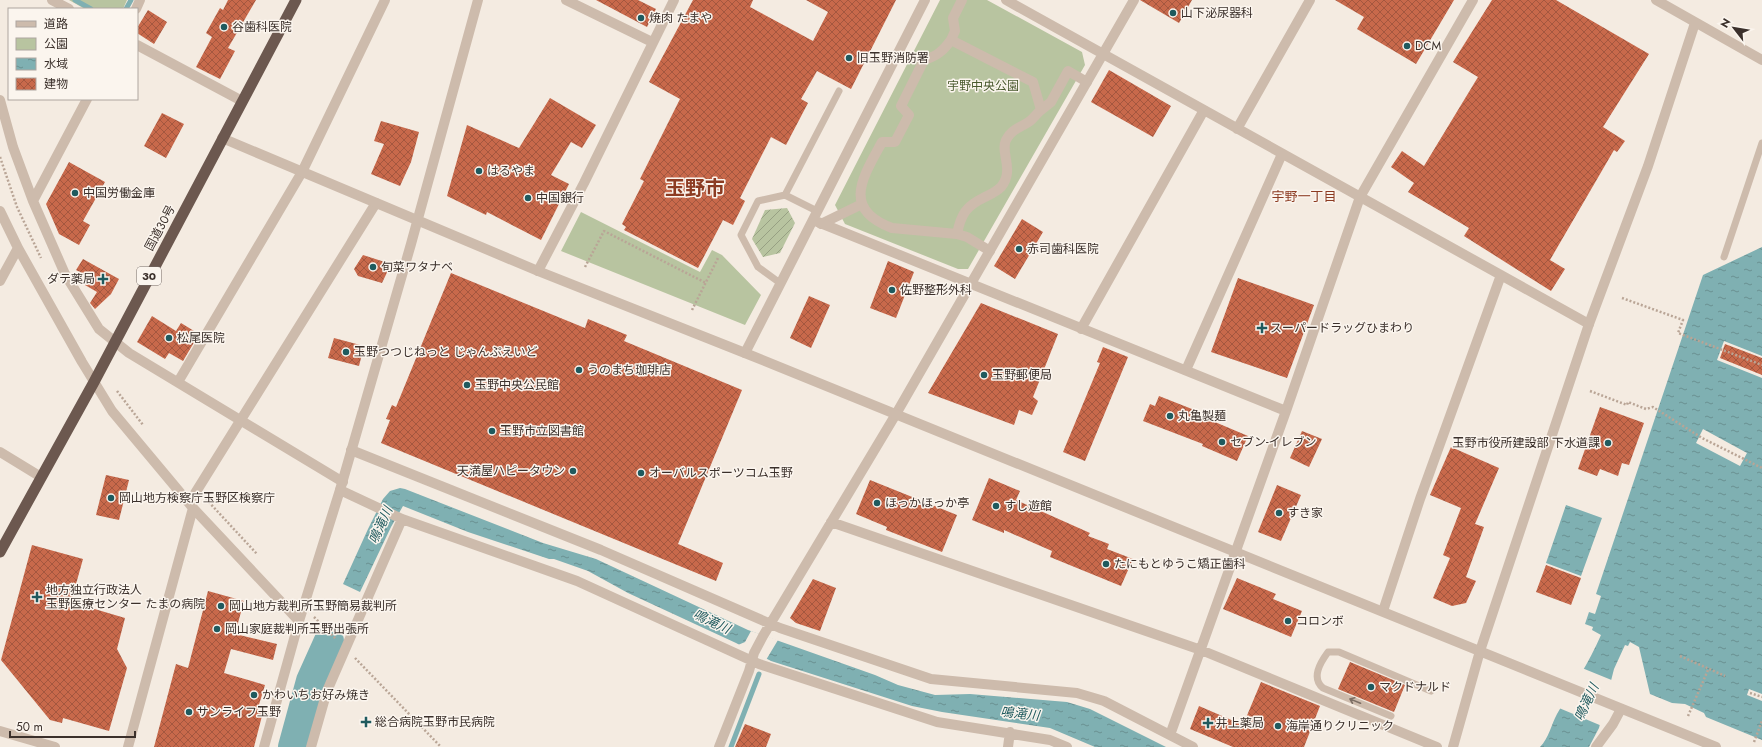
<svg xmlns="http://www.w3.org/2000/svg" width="1762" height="747" font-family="Jost,'Noto Sans JP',sans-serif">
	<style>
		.park { fill: #b8c4a0 }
		.garden { fill: url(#garden-furrows) }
		.water { fill: url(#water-ripples) }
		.pier { fill: #f4ebe1 }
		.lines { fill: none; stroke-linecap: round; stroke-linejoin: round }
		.stream { stroke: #7fb0b2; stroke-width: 5 }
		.river { stroke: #7fb0b2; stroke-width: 30 }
		.building { fill: url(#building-cross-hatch) }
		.path { stroke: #b9a596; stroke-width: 2.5; stroke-dasharray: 2 2; stroke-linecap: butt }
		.service { stroke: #cdbbac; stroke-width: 7 }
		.pedestrian { stroke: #cdbbac; stroke-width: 10 }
		.minor { stroke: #cdbbac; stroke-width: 10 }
		.tertiary { stroke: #cdbbac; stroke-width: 10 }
		.trunk { stroke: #6c584f; stroke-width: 11 }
		.oneway { stroke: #7d6f65 }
		.poi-dot { fill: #1f5a5e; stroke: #fbf5ee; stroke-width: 1.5 }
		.labels { text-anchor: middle; stroke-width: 3; stroke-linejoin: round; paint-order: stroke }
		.shield { fill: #fbf5ee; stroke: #756b66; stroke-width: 1 }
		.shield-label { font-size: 11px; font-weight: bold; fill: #3b302b }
		.poi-label { font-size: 12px; fill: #3b302b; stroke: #fbf5ee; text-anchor: start }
		.park-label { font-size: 12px; fill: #4a5a2e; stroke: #fbf5ee }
		.street-label { font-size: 12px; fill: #3b302b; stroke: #fbf5ee }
		.neighbourhood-label { font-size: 13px; fill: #8c3b22; stroke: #fbf5ee }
		.water-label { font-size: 13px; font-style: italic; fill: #1f5a5e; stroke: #fbf5ee }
		.town-label { font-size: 20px; font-weight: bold; fill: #8c3b22; stroke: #fbf5ee }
	</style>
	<defs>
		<pattern id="garden-furrows" width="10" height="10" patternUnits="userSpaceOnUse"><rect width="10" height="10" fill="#b8c4a0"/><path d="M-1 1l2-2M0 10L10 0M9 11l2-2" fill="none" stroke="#97a083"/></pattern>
		<pattern id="water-ripples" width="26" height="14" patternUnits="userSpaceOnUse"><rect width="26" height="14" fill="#7fb0b2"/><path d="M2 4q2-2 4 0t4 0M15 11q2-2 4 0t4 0" fill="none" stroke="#699091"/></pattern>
		<pattern id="building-cross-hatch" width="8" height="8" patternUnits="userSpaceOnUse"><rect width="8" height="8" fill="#c8694b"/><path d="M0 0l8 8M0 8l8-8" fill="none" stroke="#a4573f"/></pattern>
	</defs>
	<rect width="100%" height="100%" fill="#f4ebe1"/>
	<path class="park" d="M 69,0 L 127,0 L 123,9 L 85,9 Z
		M 940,0 L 987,0 L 1082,52 L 1085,65 L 968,269 L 958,269 L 845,224 L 835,205 Z
		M 581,212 L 700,272 L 712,250 L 722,255 L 761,295 L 745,325 L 561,251 Z"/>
	<path class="garden" d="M 787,208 L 795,223 L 780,253 L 763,257 L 752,239 L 765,210 Z"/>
	<path class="water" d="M 1762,247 L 1762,740 L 1706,717 L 1704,713 L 1685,704 L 1672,703 L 1650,694 L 1639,647 L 1630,642 L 1628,646 L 1625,645 L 1614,669 L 1599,728 L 1589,747 L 1540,747 C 1549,738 1551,725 1557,714 C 1572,688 1589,663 1601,635 L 1592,630 L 1593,627 L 1585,624 L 1589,612 L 1595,614 L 1601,596 L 1596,594 L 1703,275 Z
		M 400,488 L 405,489 L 543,543 L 596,559 L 748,630 L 875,675 L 898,685 L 935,695 L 970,694 L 1067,702 L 1090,709 L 1166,747 L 1095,747 L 1050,728 L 942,712 L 912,706 L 771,661 L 736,643 L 628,593 L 588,571 L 554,559 L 549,559 L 468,532 L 403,506 L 391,527 L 360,592 L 343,584 L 368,529 L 383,499 L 390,491 Z
		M 1566,505 L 1602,518 L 1581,576 L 1546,563 Z"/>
	<path class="pier" d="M 1724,341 L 1762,356 L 1762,378 L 1717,360 Z
		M 1703,429 L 1747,453 L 1740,466 L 1696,443 Z
		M 751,631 L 778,640 L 766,660 L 738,645 L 745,642 Z
		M 1582,668 L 1614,681 L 1602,726 L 1559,708 Z
		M 1749,689 L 1762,694 L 1762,701 L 1747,695 Z"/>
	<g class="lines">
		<path class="stream" d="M 75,0 L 91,9
			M 126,9 L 131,0
			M 731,747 L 759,674"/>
		<path class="river" d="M 293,747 L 311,681 L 329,641"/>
	</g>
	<path class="building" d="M 228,0 L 256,0 L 228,48 L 235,51 L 220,79 L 196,67 L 212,37 L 206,33 L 220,8 L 223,10 Z
		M 596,0 L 638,0 L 656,9 L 647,27 Z
		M 693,0 L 753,0 L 750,7 L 813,41 L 828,12 L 806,0 L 896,0 L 851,89 L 817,71 L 801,99 L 808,103 L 786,145 L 771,137 L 740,198 L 745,201 L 733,225 L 723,220 L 698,268 L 624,230 L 626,227 L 622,224 L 644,181 L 640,179 L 680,99 L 649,82 Z
		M 1140,0 L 1192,0 L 1179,23 Z
		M 1335,0 L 1454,0 L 1416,64 L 1357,29 L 1364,17 Z
		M 1492,0 L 1556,0 L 1649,54 L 1603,127 L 1625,141 L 1617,152 L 1614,150 L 1550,260 L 1565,269 L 1551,291 L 1464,236 L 1469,228 L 1408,192 L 1414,183 L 1391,167 L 1402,151 L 1424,166 L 1478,77 L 1453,62 Z
		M 148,10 L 167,22 L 154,44 L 137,33 L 137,28 Z
		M 1109,70 L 1171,106 L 1153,137 L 1091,102 Z
		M 550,98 L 596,125 L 582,148 L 571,142 L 551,175 L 569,184 L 541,240 L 487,212 L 486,215 L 447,196 L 467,125 L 519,148 Z
		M 162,113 L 184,124 L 166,158 L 144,146 Z
		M 381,121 L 419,132 L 411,162 L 400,186 L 371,174 L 384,144 L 374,141 Z
		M 69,162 L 105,182 L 83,221 L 90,225 L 79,245 L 59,234 L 46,204 Z
		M 1022,219 L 1043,232 L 1015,279 L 994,266 Z
		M 363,255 L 391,264 L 382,283 L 358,276 L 354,269 Z
		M 83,259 L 119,279 L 111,294 L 95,309 L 90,303 L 97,292 L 85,285 L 89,278 L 76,270 Z
		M 888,261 L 914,272 L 896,318 L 870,308 Z
		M 451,273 L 585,328 L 588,319 L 627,335 L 624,341 L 742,390 L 678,544 L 723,563 L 716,581 L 381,443 L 390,420 L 386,419 L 392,405 L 396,407 Z
		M 1238,278 L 1314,305 L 1287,378 L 1211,352 Z
		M 809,296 L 830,305 L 811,348 L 790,338 Z
		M 981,303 L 1058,334 L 1033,397 L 1038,401 L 1032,415 L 1019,410 L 1014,425 L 928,393 Z
		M 152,316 L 176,331 L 181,323 L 199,334 L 183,361 L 169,353 L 165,359 L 137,342 Z
		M 334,338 L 364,346 L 359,366 L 328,358 Z
		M 1725,344 L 1762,358 L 1762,375 L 1720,358 Z
		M 1103,347 L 1128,357 L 1085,461 L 1063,452 L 1100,363 L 1097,362 Z
		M 1159,396 L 1197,411 L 1196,414 L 1248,436 L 1237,461 L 1202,446 L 1203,444 L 1143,421 L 1150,404 L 1155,406 Z
		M 1600,407 L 1644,423 L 1629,465 L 1622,463 L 1618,476 L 1600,469 L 1597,476 L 1578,469 Z
		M 1302,431 L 1322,439 L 1309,467 L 1290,458 Z
		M 1451,447 L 1499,468 L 1475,524 L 1484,527 L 1466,577 L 1476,581 L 1466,603 L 1452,606 L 1433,598 L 1450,558 L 1443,555 L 1461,508 L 1430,495 Z
		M 106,475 L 129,480 L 119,520 L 96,515 Z
		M 989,478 L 1020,491 L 1016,500 L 1090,533 L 1088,536 L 1109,544 L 1107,549 L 1133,559 L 1121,586 L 1050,557 L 1052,551 L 1004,530 L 1004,533 L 972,520 Z
		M 870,480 L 957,515 L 942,552 L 886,530 L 887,527 L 856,514 Z
		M 1277,485 L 1301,495 L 1281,541 L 1258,532 Z
		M 32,545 L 83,559 L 71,602 L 125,618 L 117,649 L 127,668 L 109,731 L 63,718 L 62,723 L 50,720 L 1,660 Z
		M 1546,565 L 1581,578 L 1571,605 L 1536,592 Z
		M 1237,578 L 1276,594 L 1273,599 L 1302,611 L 1291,637 L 1223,609 Z
		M 813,579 L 836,588 L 820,631 L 796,623 L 790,618 Z
		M 208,591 L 244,601 L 235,634 L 277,644 L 273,660 L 231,649 L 224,673 L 265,685 L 257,711 L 263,712 L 254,747 L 154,747 L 176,664 L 188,668 Z
		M 1350,662 L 1405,685 L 1394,712 L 1338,689 Z
		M 1261,682 L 1320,706 L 1304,747 L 1233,747 L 1190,729 L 1199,706 L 1243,725 Z
		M 745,724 L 771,734 L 766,747 L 735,747 Z"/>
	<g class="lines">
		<path class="path" d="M 0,157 L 17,207 L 41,258
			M 585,267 L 604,231 L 706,283
			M 1622,298 L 1683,320 L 1678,333 L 1762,365
			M 692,310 L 718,258
			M 117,391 L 143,425
			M 1590,391 L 1627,405 L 1628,402 L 1646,409 L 1653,407 L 1702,438 L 1762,468
			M 206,499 L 257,554
			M 314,617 L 336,639
			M 1680,656 L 1725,676
			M 355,658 L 441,747
			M 1750,693 L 1762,697
			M 1688,716 L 1708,670
			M 1754,742 L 1762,721"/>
		<path class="service" d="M 785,195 L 839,91
			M 1724,257 L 1762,143
			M 780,283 L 758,267 L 741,235 L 758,201 L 785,195 L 817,211
			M 1391,716 L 1323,688 C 1311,678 1320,663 1328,652 L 1339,652 L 1431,691"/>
		<path class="pedestrian" d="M 951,40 L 955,31 L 953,18 L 962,0
			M 1041,110 L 1051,102 L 1068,71 L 1087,82
			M 821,224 L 862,204
			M 957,234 C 961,214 966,206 985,197 C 991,194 996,192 1001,187 C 1015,170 1000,153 1006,140 C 1011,129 1022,127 1030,121 C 1034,118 1037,113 1041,110 L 1033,82 L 951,40 C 943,51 937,56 924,60 L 901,106 L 909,115 L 895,142 L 882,142 C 863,177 841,209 892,228 L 957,234 L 967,237 L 990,251"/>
		<path class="minor" d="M 52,0 L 69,9
			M 566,0 L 652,42
			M 1006,0 L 1589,324
			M 136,9 L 140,0
			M 137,45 L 242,101
			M 0,100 L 13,147 L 33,201 L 65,274 L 99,329 L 129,353 L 343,482
			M 1237,129 L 1310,0
			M 33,201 L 87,99
			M 0,211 L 18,248 L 82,362 L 112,411 L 193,508 L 299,621
			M 813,220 L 1286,411
			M 538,271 L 584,183 L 674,0
			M 0,281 L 18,248
			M 1081,329 L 1204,110
			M 745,353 L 925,0
			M 1186,370 L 1282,154
			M 178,382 L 302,172 L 385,0
			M 351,450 L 601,550 L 780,628 L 931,679 L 1077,693 L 1104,701 L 1193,747
			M 0,452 L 41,477
			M 340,490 L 402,519 L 577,581 L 759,664 L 937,722 L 1050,740 L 1067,747
			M 189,503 L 376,203
			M 831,522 L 1201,650 L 1437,747
			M 1383,611 L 1420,499 L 1501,275
			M 1170,735 L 1286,411 L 1360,197 L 1473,0
			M 128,747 L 193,508
			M 311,747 L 327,691 L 402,519
			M 719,747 L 749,671 L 754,653 L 763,636 L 896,414 L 1134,0
			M 1008,747 L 1010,732
			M 1596,747 L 1613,724 L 1621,709"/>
		<path class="tertiary" d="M 1656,0 L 1762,60
			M 222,138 L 538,271 L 745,353 L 1716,747
			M 0,731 L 55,747
			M 264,747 L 299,621 L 340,490 L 411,244 L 478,0
			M 1453,747 L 1480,651 L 1589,324 L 1648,166 L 1695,23"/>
		<path class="trunk" d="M 0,552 L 94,382 L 296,0"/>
	</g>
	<defs><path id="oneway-shaft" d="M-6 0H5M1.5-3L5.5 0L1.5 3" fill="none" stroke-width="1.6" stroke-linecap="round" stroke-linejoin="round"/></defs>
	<use class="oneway" href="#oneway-shaft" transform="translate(1355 701) rotate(-158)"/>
	<g class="poi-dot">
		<circle cx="1173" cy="13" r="4"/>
		<circle cx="641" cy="18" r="4"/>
		<circle cx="224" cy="27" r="4"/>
		<circle cx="1407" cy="46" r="4"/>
		<circle cx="849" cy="58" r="4"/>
		<circle cx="479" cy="171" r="4"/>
		<circle cx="75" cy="193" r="4"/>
		<circle cx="528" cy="198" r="4"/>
		<circle cx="1019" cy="249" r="4"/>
		<circle cx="373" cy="267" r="4"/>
		<path d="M101 273h4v4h4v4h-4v4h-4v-4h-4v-4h4z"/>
		<circle cx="892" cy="290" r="4"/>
		<path d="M1260 322h4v4h4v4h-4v4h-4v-4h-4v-4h4z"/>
		<circle cx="169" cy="338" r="4"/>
		<circle cx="346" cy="352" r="4"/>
		<circle cx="579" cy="370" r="4"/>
		<circle cx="984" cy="375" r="4"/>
		<circle cx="467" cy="385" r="4"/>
		<circle cx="1170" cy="416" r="4"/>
		<circle cx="492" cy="431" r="4"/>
		<circle cx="1222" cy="442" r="4"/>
		<circle cx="1608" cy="443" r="4"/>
		<circle cx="573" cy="471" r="4"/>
		<circle cx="641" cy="473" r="4"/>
		<circle cx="111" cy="498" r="4"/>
		<circle cx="877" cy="503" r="4"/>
		<circle cx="996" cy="506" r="4"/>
		<circle cx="1279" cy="513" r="4"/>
		<circle cx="1106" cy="564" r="4"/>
		<path d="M35 591h4v4h4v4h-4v4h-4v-4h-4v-4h4z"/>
		<circle cx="221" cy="606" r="4"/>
		<circle cx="1288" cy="621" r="4"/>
		<circle cx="217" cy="629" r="4"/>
		<circle cx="1371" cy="687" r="4"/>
		<circle cx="254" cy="695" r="4"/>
		<circle cx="189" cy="712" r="4"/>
		<path d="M364 716h4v4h4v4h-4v4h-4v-4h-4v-4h4z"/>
		<path d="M1206 717h4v4h4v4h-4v4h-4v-4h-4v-4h4z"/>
		<circle cx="1278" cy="726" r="4"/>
	</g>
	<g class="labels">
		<rect class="shield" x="137" y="267" width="24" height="18" rx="3"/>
		<g class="shield-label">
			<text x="149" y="280">30</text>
		</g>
		<g class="poi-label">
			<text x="1181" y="17">山下泌尿器科</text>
			<text x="649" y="22">焼肉 たまや</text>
			<text x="232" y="31">谷歯科医院</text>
			<text x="1415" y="50">DCM</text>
			<text x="857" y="62">旧玉野消防署</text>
			<text x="487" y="175">はるやま</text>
			<text x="83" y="197">中国労働金庫</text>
			<text x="536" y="202">中国銀行</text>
			<text x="1027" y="253">赤司歯科医院</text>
			<text x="381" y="271">旬菜ワタナベ</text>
			<text x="95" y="283" text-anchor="end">ダテ薬局</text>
			<text x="900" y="294">佐野整形外科</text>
			<text x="1270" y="332">スーパードラッグひまわり</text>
			<text x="177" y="342">松尾医院</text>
			<text x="354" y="356">玉野つつじねっと じゃんぷえいど</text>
			<text x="587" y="374">うのまち珈琲店</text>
			<text x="992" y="379">玉野郵便局</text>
			<text x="475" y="389">玉野中央公民館</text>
			<text x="1178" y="420">丸亀製麺</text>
			<text x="500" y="435">玉野市立図書館</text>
			<text x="1230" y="446">セブン-イレブン</text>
			<text x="1600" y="447" text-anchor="end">玉野市役所建設部 下水道課</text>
			<text x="565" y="475" text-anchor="end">天満屋ハピータウン</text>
			<text x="649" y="477">オーバルスポーツコム玉野</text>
			<text x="119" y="502">岡山地方検察庁玉野区検察庁</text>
			<text x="885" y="507">ほっかほっか亭</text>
			<text x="1004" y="510">すし遊館</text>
			<text x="1287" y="517">すき家</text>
			<text x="1114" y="568">たにもとゆうこ矯正歯科</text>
			<text x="46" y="594">地方独立行政法人<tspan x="46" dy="14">玉野医療センター たまの病院</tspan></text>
			<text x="229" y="610">岡山地方裁判所玉野簡易裁判所</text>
			<text x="1296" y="625">コロンボ</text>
			<text x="225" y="633">岡山家庭裁判所玉野出張所</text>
			<text x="1379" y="691">マクドナルド</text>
			<text x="262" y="699">かわいちお好み焼き</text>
			<text x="197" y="716">サンライフ玉野</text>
			<text x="375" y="726">総合病院玉野市民病院</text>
			<text x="1216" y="727">井上薬局</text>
			<text x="1286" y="730">海岸通りクリニック</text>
		</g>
		<g class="park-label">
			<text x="983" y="90">宇野中央公園</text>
		</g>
		<g class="street-label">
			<text transform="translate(160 228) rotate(-62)" y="4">国道30号</text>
		</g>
		<g class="neighbourhood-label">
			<text x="1304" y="201">宇野一丁目</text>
		</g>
		<g class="water-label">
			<text transform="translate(380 525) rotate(-66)" y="5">鳴滝川</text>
			<text transform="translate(712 621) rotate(25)" y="5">鳴滝川</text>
			<text transform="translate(1586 702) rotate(-65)" y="5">鳴滝川</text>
			<text transform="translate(1020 713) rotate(6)" y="5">鳴滝川</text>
		</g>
		<g class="town-label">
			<text x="695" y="195">玉野市</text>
		</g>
	</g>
	<rect x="8" y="8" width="130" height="92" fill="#fbf5ee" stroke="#aea6a0"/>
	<rect x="16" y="21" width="20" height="6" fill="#cdbbac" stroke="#aea6a0"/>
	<text x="44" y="28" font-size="12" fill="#3b302b">道路</text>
	<rect x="16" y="38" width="20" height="12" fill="#b8c4a0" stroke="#aea6a0"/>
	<text x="44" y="48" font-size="12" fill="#3b302b">公園</text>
	<rect x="16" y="58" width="20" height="12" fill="url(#water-ripples)" stroke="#aea6a0"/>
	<text x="44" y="68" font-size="12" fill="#3b302b">水域</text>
	<rect x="16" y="78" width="20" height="12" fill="url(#building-cross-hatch)" stroke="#aea6a0"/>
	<text x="44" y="88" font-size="12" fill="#3b302b">建物</text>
	<g transform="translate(1734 28) rotate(301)" stroke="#fbf5ee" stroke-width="3" paint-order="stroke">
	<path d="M0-3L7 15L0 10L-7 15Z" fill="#3b302b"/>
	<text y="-6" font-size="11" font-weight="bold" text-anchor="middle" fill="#3b302b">N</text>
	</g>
	<path d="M10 731v6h125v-6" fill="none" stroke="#3b302b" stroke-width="2"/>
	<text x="16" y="731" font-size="12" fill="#3b302b" stroke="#fbf5ee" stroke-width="3" paint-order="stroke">50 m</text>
</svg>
